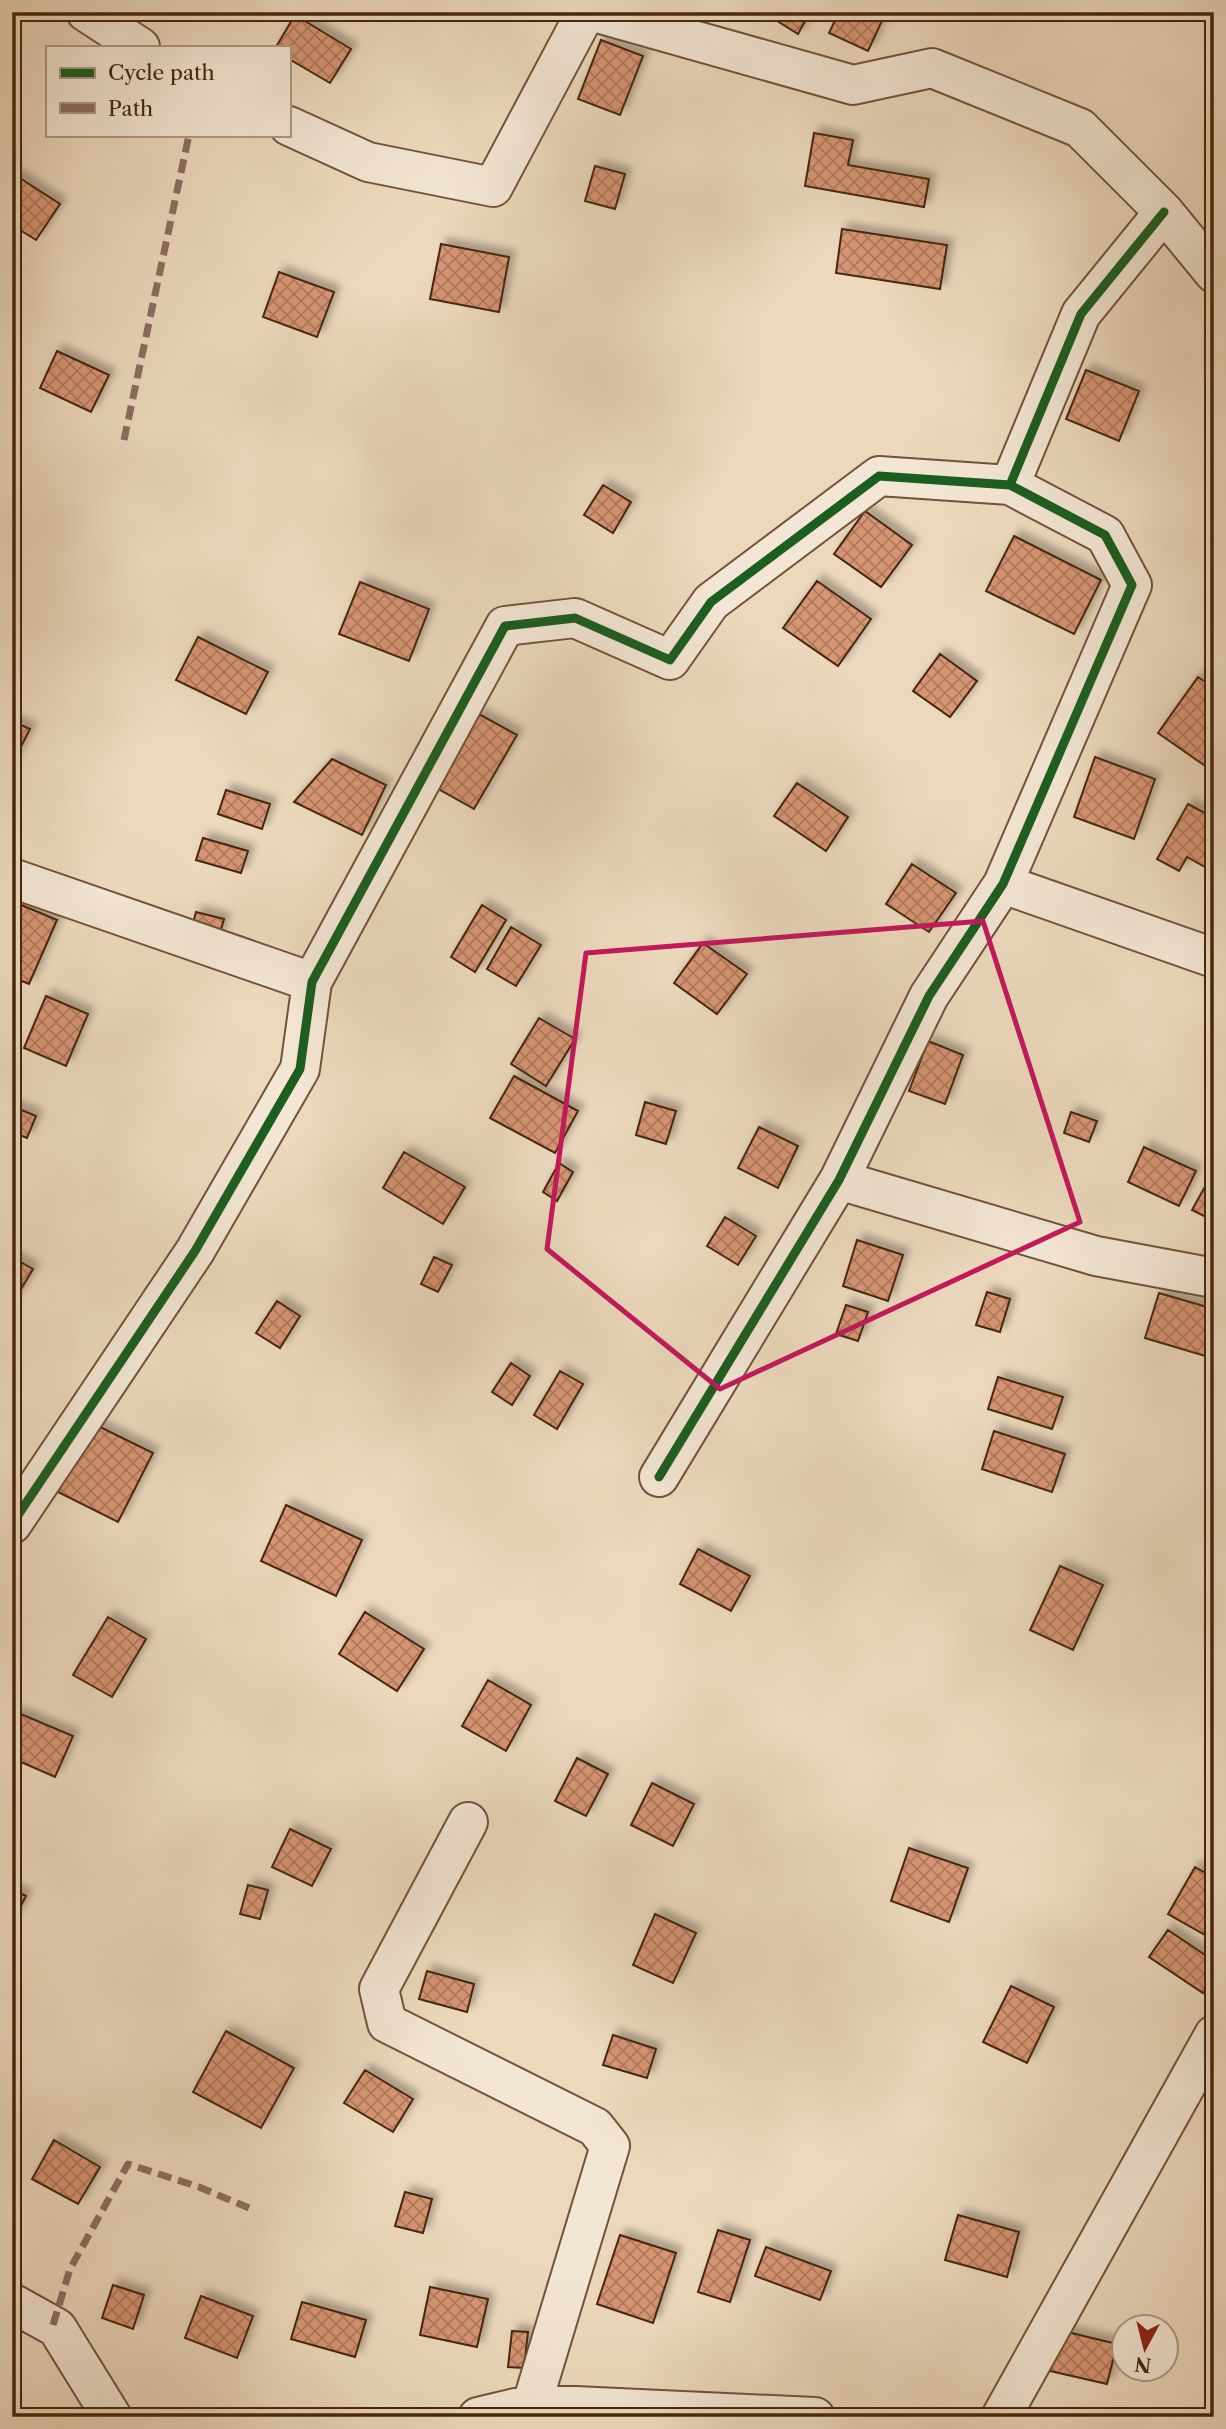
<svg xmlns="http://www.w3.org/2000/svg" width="1226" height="2429" font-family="'Libre Caslon Text',serif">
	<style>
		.building { fill: url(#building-cross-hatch); stroke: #46260d; stroke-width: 2; filter: url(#shadow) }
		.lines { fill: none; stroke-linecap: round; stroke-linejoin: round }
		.minor-casing { stroke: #705339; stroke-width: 42 }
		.minor { stroke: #f3e6d4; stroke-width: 38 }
		.quiet { stroke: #8d6e63; stroke-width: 7; stroke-dasharray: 14 7; stroke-linecap: butt }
		.cycleway-casing { stroke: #f3e6d4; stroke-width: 13 }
		.cycleway { stroke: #1b5e20; stroke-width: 9 }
		.marked { fill: none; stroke: #c2185b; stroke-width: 5; stroke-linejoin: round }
	</style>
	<defs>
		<pattern id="building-cross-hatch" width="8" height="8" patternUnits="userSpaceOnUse" patternTransform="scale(1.75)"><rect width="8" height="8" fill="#d69573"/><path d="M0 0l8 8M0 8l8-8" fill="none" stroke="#af795d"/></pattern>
		<filter id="shadow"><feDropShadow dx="6" dy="-6" stdDeviation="3.5" flood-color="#0004"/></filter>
	</defs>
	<rect width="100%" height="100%" fill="#ecd9bd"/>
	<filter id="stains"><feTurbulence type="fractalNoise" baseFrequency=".00286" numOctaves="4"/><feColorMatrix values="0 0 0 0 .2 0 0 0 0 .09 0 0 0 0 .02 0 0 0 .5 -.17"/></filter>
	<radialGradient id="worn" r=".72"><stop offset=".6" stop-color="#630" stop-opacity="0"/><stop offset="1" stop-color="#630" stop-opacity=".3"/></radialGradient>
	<path class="building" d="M 763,12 L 810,12 L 798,34 Z
		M 839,12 L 886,12 L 868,51 L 829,33 Z
		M 295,15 L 351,49 L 330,83 L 289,59 L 289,47 L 276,47 Z
		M 601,40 L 643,56 L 620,115 L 578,99 Z
		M 814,133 L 853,140 L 848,165 L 929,179 L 924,207 L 805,186 Z
		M 595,166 L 625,174 L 615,209 L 585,201 Z
		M 12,173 L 60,204 L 36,240 L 12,225 Z
		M 842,229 L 947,245 L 940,289 L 836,273 Z
		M 441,244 L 509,257 L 499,312 L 430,299 Z
		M 279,272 L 334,292 L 317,337 L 263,317 Z
		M 57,351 L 109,375 L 91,412 L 40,388 Z
		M 1086,370 L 1139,391 L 1119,441 L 1066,419 Z
		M 603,485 L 631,502 L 613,533 L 584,515 Z
		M 865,511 L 912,545 L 881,587 L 834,554 Z
		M 1014,536 L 1101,580 L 1074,634 L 986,591 Z
		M 817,581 L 871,619 L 838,666 L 783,628 Z
		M 360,582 L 429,609 L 409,661 L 339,634 Z
		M 198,637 L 268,672 L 246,714 L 176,680 Z
		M 940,654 L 977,681 L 950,717 L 913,691 Z
		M 1198,677 L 1214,688 L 1214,772 L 1158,733 Z
		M 477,713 L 517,735 L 474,809 L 435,787 Z
		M 12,721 L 30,729 L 12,764 Z
		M 1095,757 L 1155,779 L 1134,839 L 1074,817 Z
		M 332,759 L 386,785 L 362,835 L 294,802 Z
		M 797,783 L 848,817 L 826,851 L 774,816 Z
		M 226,790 L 270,804 L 262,829 L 218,814 Z
		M 1188,804 L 1214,818 L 1214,872 L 1187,857 L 1179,871 L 1157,859 Z
		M 203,838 L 248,851 L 241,873 L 196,860 Z
		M 912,864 L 956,893 L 929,932 L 886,904 Z
		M 12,901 L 57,920 L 29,984 L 12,977 Z
		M 482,905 L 506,920 L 475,972 L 451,957 Z
		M 196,912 L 224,919 L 219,937 L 191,931 Z
		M 511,927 L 541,945 L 516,986 L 487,969 Z
		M 703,943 L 747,974 L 717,1014 L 674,983 Z
		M 46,996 L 88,1014 L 66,1066 L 24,1048 Z
		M 539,1018 L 575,1039 L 546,1086 L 511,1064 Z
		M 928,1041 L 963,1055 L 945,1104 L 909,1091 Z
		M 514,1076 L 578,1111 L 555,1153 L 490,1118 Z
		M 645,1102 L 676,1111 L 666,1144 L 636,1135 Z
		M 12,1106 L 36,1116 L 27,1138 L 12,1132 Z
		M 1071,1112 L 1097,1121 L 1089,1142 L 1064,1133 Z
		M 759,1127 L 798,1146 L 778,1188 L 738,1168 Z
		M 1144,1147 L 1196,1171 L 1179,1206 L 1128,1182 Z
		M 404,1152 L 465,1187 L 443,1224 L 383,1188 Z
		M 559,1163 L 573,1172 L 557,1201 L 543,1192 Z
		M 1207,1183 L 1214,1186 L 1214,1221 L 1192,1210 Z
		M 725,1217 L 756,1236 L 738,1265 L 707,1246 Z
		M 857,1240 L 903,1255 L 888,1301 L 843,1286 Z
		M 12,1257 L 33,1269 L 12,1304 Z
		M 434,1257 L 452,1265 L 438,1292 L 421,1284 Z
		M 987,1292 L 1010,1299 L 1000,1332 L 976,1325 Z
		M 1159,1293 L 1214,1309 L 1214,1350 L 1212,1358 L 1145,1338 Z
		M 277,1301 L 300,1316 L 280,1348 L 256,1333 Z
		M 846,1305 L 868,1312 L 858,1341 L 836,1334 Z
		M 511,1363 L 530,1376 L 512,1405 L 492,1392 Z
		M 560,1371 L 583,1384 L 557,1429 L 534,1415 Z
		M 998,1377 L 1063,1397 L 1052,1429 L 988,1409 Z
		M 92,1423 L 153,1453 L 118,1522 L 58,1492 Z
		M 994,1431 L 1065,1454 L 1052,1492 L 982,1469 Z
		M 286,1505 L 362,1540 L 336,1596 L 261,1561 Z
		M 698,1549 L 750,1576 L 731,1611 L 680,1584 Z
		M 1060,1566 L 1103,1585 L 1073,1650 L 1030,1630 Z
		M 365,1612 L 424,1649 L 397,1691 L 339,1654 Z
		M 108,1617 L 146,1639 L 112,1697 L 73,1675 Z
		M 488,1680 L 531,1705 L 506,1751 L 462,1726 Z
		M 16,1712 L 73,1736 L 55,1777 L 12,1758 L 12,1720 Z
		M 577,1758 L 608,1774 L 586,1816 L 555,1801 Z
		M 652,1783 L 694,1804 L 673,1846 L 631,1825 Z
		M 290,1829 L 331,1849 L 312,1886 L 272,1867 Z
		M 909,1848 L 968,1868 L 949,1922 L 891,1901 Z
		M 1195,1867 L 1214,1878 L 1214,1940 L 1168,1914 Z
		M 248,1885 L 268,1890 L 260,1919 L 240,1914 Z
		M 12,1889 L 26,1896 L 12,1923 Z
		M 655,1914 L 696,1933 L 673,1983 L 633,1965 Z
		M 1168,1930 L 1214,1961 L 1214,1977 L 1203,1993 L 1149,1957 Z
		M 427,1971 L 474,1984 L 467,2012 L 419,1999 Z
		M 1011,1986 L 1054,2007 L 1027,2063 L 983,2042 Z
		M 226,2031 L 294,2068 L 261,2128 L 193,2092 Z
		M 613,2035 L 656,2049 L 647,2078 L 603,2065 Z
		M 365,2070 L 413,2099 L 393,2132 L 344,2103 Z
		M 54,2140 L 100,2167 L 78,2204 L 32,2179 Z
		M 405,2192 L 432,2199 L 423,2233 L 395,2226 Z
		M 958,2215 L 1019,2232 L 1007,2277 L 945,2260 Z
		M 718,2230 L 750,2240 L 730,2302 L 698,2292 Z
		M 620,2235 L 676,2253 L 653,2323 L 597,2304 Z
		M 766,2247 L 831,2271 L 820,2300 L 755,2276 Z
		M 113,2285 L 144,2295 L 133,2329 L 102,2318 Z
		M 430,2287 L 488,2299 L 477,2347 L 420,2335 Z
		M 201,2296 L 253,2316 L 237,2358 L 185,2338 Z
		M 302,2302 L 366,2320 L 355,2357 L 291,2339 Z
		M 1059,2330 L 1117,2344 L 1107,2384 L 1050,2371 Z
		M 512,2331 L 528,2332 L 524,2368 L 508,2367 Z"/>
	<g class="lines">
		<g class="minor-casing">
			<path id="minor" d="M 86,12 L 140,47
				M 594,12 L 853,85 L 932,68 L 1080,128 L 1164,212 L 1214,273
				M 289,126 L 368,162 L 493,187 L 586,12
				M 12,878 L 312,982
				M 1003,884 L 1214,958
				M 839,1180 L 1096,1256 L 1214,1278
				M 659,1477 L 839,1180 L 929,996 L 1003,884 L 1132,585 L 1105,535 L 1010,485
				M 12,1524 L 195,1251 L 300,1069 L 312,982 L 505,626 L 575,618 L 670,660 L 711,602 L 879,476 L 1010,485 L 1081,314 L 1164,212
				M 468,1822 L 379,1989 L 387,2023 L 595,2127 L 610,2146 L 532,2404 L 525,2417
				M 12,2303 L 57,2328 L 112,2417
				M 478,2417 L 532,2404 L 815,2417
				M 1001,2417 L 1214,2035"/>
		</g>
		<use href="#minor" class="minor"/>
		<path class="quiet" d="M 124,440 L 189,135
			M 53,2325 L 70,2269 L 128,2164 L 199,2187 L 249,2208"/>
		<g class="cycleway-casing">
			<path id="cycleway" d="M 659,1477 L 839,1180 L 929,996 L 1003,884 L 1132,585 L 1105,535 L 1010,485
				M 12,1524 L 195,1251 L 300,1069 L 312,982 L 505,626 L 575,618 L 670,660 L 711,602 L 879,476 L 1010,485 L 1081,314 L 1164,212"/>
		</g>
		<use href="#cycleway" class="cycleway"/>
	</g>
	<path class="marked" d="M 983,921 L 1080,1222 L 720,1389 L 547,1249 L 586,953 Z"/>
	<rect width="1226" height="2429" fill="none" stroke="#ecd9bd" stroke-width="42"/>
	<rect x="14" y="14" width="1198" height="2401" fill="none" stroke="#46260d" stroke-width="3.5"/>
	<rect x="21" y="21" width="1184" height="2387" fill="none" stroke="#46260d" stroke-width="2"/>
	<rect x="46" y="46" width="245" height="91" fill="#f3e6d4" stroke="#ae9984" stroke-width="2"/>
	<rect x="60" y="68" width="35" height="10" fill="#1b5e20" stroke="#ae9984" stroke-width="2"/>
	<text x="108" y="80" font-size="21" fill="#46260d">Cycle path</text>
	<rect x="60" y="103" width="35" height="10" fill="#8d6e63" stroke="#ae9984" stroke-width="2"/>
	<text x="108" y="116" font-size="21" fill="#46260d">Path</text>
	<g transform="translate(1145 2348) rotate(187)"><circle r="33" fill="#f3e6d4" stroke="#ae9984" stroke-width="2"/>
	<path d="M0-5L12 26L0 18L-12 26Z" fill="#8f2418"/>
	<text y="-10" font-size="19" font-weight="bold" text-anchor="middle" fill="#46260d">N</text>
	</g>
	<rect width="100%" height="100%" filter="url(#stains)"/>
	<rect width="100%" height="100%" fill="url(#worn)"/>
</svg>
